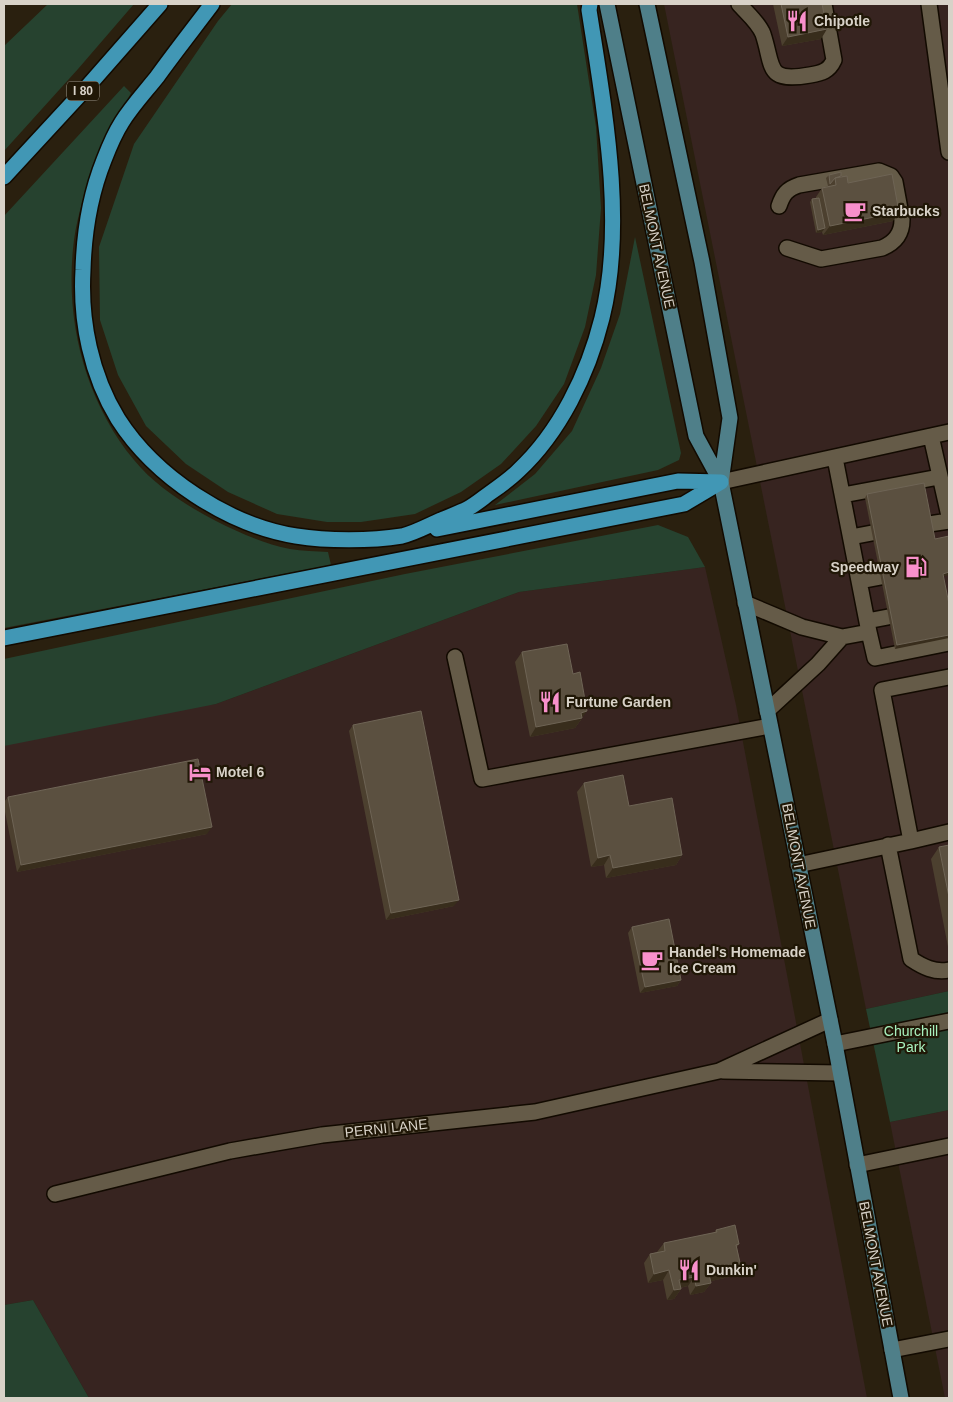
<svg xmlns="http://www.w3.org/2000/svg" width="953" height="1402" font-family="Arial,sans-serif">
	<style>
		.commercial { fill: #372420 }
		.green { fill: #26422f }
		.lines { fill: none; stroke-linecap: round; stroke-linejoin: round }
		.minor-casing { stroke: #120a00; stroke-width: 18 }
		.major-casing { stroke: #120a00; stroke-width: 18 }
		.highway-casing { stroke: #120a00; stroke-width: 18 }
		.minor { stroke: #655b48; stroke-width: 15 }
		.major { stroke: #4f7f89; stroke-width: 15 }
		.highway { stroke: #4197b5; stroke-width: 15 }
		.wall { fill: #4c402f }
		.shaded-wall { fill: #382d1c }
		.building { fill: #5b5040; stroke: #6e6455 }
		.labels { text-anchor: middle; stroke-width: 4.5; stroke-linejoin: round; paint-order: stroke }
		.shield { fill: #201706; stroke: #a19a8e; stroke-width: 1 }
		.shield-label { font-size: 12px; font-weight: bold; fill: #d8d2c8 }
		.poi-label { font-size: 14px; font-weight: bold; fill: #d8d2c8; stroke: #201706; text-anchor: start }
		.street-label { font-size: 14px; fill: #d8d2c8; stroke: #201706 }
		.park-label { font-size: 14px; fill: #a8f1be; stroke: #201706 }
	</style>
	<rect width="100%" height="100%" fill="#2a200f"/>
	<path class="commercial" d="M 664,4 L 949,4 L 949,991 L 866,1009 Z
		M 705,567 L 736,705 L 867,1398 L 89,1398 L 33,1300 L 4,1305 L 4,729 L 216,704 L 519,592 Z
		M 949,1110 L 949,1398 L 945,1398 L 890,1122 Z"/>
	<path class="green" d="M 48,4 L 134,4 L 78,69 L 4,151 L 4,46 Z
		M 232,4 L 577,4 L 596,127 L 601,208 L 596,275 L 585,327 L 564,384 L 536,426 L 501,464 L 461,492 L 415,514 L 361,522 L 327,522 L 277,514 L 228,492 L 186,464 L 146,426 L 118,375 L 100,320 L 99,247 L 134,144 L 218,21 Z
		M 124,86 L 131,93 C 105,139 82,187 74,240 C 64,318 84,399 134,460 C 155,486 187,506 216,521 C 240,533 264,544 290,549 C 302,551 316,551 328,552 L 331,565 L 4,628 L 4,216 Z
		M 635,237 L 681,453 L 679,460 L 658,470 L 495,505 L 535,474 L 572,431 L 601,368 L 620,314 Z
		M 658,525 L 688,537 L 705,567 L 519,592 L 216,704 L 4,746 L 4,659 L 405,574 Z
		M 949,991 L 949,1110 L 890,1122 L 866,1009 Z
		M 33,1300 L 89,1398 L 4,1398 L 4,1305 Z"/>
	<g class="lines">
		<g class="minor-casing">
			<path id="minor" d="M 739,4 C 746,12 759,23 763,34 C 774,67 765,83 810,75 C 822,73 829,71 834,60 L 824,4
				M 929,4 L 949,152
				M 779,206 C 783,194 787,189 799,185 L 879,171 L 891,176 L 895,182 L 902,220 C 902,234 894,243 882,248 L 821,259 L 787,248
				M 931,436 L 949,516
				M 721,482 L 949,432
				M 843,495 L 939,477
				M 929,524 L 949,521
				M 851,537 L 872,533
				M 860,581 L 881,577
				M 745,603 L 802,627 L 842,637 L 869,632 L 835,458
				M 867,621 L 888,617
				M 869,632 L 875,658 L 949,643
				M 455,657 L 482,779 L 770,726
				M 767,711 L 818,664 L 842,637
				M 911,841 L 949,832
				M 888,845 L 911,959 C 923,967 935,973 949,970
				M 798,865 L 911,841 L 882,690 L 949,677
				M 835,1044 L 949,1021
				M 723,1071 L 840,1073
				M 857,1165 L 949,1146
				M 55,1194 L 230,1151 L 322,1135 L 535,1112 L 719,1071 L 830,1020
				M 892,1350 L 949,1339"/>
		</g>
		<g class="major-casing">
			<path id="major" d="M 607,4 L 696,436 L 721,482 L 835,1044 L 901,1398
				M 647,4 L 702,262 L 730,418 L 721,482"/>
		</g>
		<g class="highway-casing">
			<path id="highway" d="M 212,4 C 194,28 175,52 157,77 C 145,92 132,106 122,122 C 115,133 109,147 104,160 C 90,195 84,233 83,270 C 80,321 91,375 118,419 C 155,477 228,525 296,536 C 327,541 371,541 402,536 C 415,533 429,525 441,520 C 450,516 459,513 467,509 C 475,505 483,498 490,493 C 500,486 510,479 518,471 C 560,432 588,374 602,318 C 626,222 604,107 589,10 L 590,4
				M 4,177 L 88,86 L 160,4
				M 437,529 L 678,481 L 721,482
				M 4,638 L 684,504 L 721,482"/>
		</g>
		<use href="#minor" class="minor"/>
		<use href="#major" class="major"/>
		<use href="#highway" class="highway"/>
	</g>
	<path class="wall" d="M 773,4 L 822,4 L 821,39 L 782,46 Z
		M 829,175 L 841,176 L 893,221 L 823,235 L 822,232 L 816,233 L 810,202 L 812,199 L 816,198 L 816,197 L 822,188 L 828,186 L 826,178 Z
		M 867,494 L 935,539 L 949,604 L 895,649 L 865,498 Z
		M 522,652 L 581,721 L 580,721 L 575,728 L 530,737 L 515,662 Z
		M 353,725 L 454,906 L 386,920 L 349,731 Z
		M 584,783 L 629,806 L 682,855 L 676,865 L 606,878 L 604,865 L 591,867 L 577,792 Z
		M 8,797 L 207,834 L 17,872 L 4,807 L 4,802 Z
		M 949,845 L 949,952 L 931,859 L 939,847 Z
		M 632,927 L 681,980 L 677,986 L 640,993 L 628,933 Z
		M 716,1230 L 739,1244 L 737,1247 L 741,1267 L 734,1276 L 711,1281 L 711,1283 L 704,1292 L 690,1295 L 688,1286 L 680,1288 L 681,1289 L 674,1299 L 667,1300 L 663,1280 L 648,1283 L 644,1263 L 650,1254 L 657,1252 L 664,1243 L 714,1233 Z"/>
	<path class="shaded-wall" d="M 827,29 L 821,39 L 782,46 L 788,37 Z
		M 899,212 L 893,221 L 823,235 L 830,226 Z
		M 825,228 L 822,232 L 816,233 L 818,230 Z
		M 949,572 L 949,575 L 941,577 L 943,574 Z
		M 949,635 L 949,638 L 895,649 L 897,645 Z
		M 587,711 L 575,728 L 530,737 L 536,727 L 581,713 Z
		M 212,827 L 207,834 L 17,872 L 21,865 Z
		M 610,855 L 604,865 L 591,867 L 598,858 Z
		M 682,855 L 676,865 L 606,878 L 613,868 Z
		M 459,900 L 454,906 L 386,920 L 391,913 Z
		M 681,980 L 677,986 L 640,993 L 645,987 Z
		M 741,1267 L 734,1276 L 702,1283 L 709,1274 Z
		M 669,1270 L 663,1280 L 648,1283 L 654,1274 Z
		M 694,1277 L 688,1286 L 674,1289 L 679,1280 Z
		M 711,1283 L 704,1292 L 690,1295 L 696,1286 Z
		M 681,1289 L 674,1299 L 667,1300 L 674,1290 Z"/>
	<path class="building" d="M 781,4 L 822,4 L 827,29 L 788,37 Z
		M 841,172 L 841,176 L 835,178 L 830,184 L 829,175 Z
		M 892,174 L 899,212 L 830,226 L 822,188 L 836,185 L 835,178 L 847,176 L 848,183 Z
		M 819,198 L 825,228 L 818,230 L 812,199 Z
		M 924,483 L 935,539 L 949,536 L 949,572 L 943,574 L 949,604 L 949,635 L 897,645 L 867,494 Z
		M 567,644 L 573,674 L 580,672 L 587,711 L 581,713 L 582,718 L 536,727 L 522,652 Z
		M 421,711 L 459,900 L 391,913 L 353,725 Z
		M 198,759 L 212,827 L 21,865 L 8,797 Z
		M 623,775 L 629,806 L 672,798 L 682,855 L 613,868 L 610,855 L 598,858 L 584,783 Z
		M 949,845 L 949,897 L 939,847 Z
		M 669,919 L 681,980 L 645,987 L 632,927 Z
		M 735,1225 L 739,1244 L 736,1245 L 741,1267 L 709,1274 L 711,1283 L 696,1286 L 694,1277 L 679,1280 L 681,1289 L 674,1290 L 669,1270 L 654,1274 L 650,1254 L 665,1251 L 664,1243 L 717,1232 L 716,1230 Z"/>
	<defs>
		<g id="restaurant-bare" transform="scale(1.725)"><path d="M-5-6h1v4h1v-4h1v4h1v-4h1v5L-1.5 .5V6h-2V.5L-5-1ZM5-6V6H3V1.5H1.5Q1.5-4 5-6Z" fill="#f890cb" stroke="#201706" stroke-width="2.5" paint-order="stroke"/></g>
		<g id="cafe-bare" transform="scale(1.725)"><path d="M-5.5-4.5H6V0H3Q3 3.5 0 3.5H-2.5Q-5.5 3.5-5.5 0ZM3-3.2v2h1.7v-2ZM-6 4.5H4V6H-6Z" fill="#f890cb" stroke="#201706" stroke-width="2.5" paint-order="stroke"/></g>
		<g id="fuel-bare" transform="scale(1.725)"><path d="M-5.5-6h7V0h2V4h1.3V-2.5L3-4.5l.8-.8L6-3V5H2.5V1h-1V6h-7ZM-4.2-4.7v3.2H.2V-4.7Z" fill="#f890cb" stroke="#201706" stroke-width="2.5" paint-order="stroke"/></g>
		<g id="hotel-bare" transform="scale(1.725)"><path d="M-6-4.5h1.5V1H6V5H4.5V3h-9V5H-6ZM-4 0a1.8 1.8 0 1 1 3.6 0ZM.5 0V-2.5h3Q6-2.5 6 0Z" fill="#f890cb" stroke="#201706" stroke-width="2.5" paint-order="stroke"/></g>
	</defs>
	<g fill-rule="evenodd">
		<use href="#restaurant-bare" x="797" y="21"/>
		<use href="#cafe-bare" x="855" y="211"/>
		<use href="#fuel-bare" x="916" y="567"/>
		<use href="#restaurant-bare" x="550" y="702"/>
		<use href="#hotel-bare" x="200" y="772"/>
		<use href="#cafe-bare" x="652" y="960"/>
		<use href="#restaurant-bare" x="689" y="1270"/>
	</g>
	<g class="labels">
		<rect class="shield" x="67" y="81.5" width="32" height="19" rx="4"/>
		<g class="shield-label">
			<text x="83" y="95">I 80</text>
		</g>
		<g class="poi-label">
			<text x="814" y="26">Chipotle</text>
			<text x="872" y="216">Starbucks</text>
			<text x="899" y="572" text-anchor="end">Speedway</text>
			<text x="566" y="707">Furtune Garden</text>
			<text x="216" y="777">Motel 6</text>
			<text x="669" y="957">Handel's Homemade<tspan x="669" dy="16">Ice Cream</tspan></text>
			<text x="706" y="1275">Dunkin'</text>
		</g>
		<g class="street-label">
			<text transform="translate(657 246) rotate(78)" y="5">BELMONT AVENUE</text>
			<text transform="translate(799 866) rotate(79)" y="5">BELMONT AVENUE</text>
			<text transform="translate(386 1128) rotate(-6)" y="5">PERNI LANE</text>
			<text transform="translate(876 1264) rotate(79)" y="5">BELMONT AVENUE</text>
		</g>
		<g class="park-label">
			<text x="911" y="1036">Churchill<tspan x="911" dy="16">Park</tspan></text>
		</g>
	</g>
	<rect width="953" height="1402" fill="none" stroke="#d8d2c8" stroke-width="10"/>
</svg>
